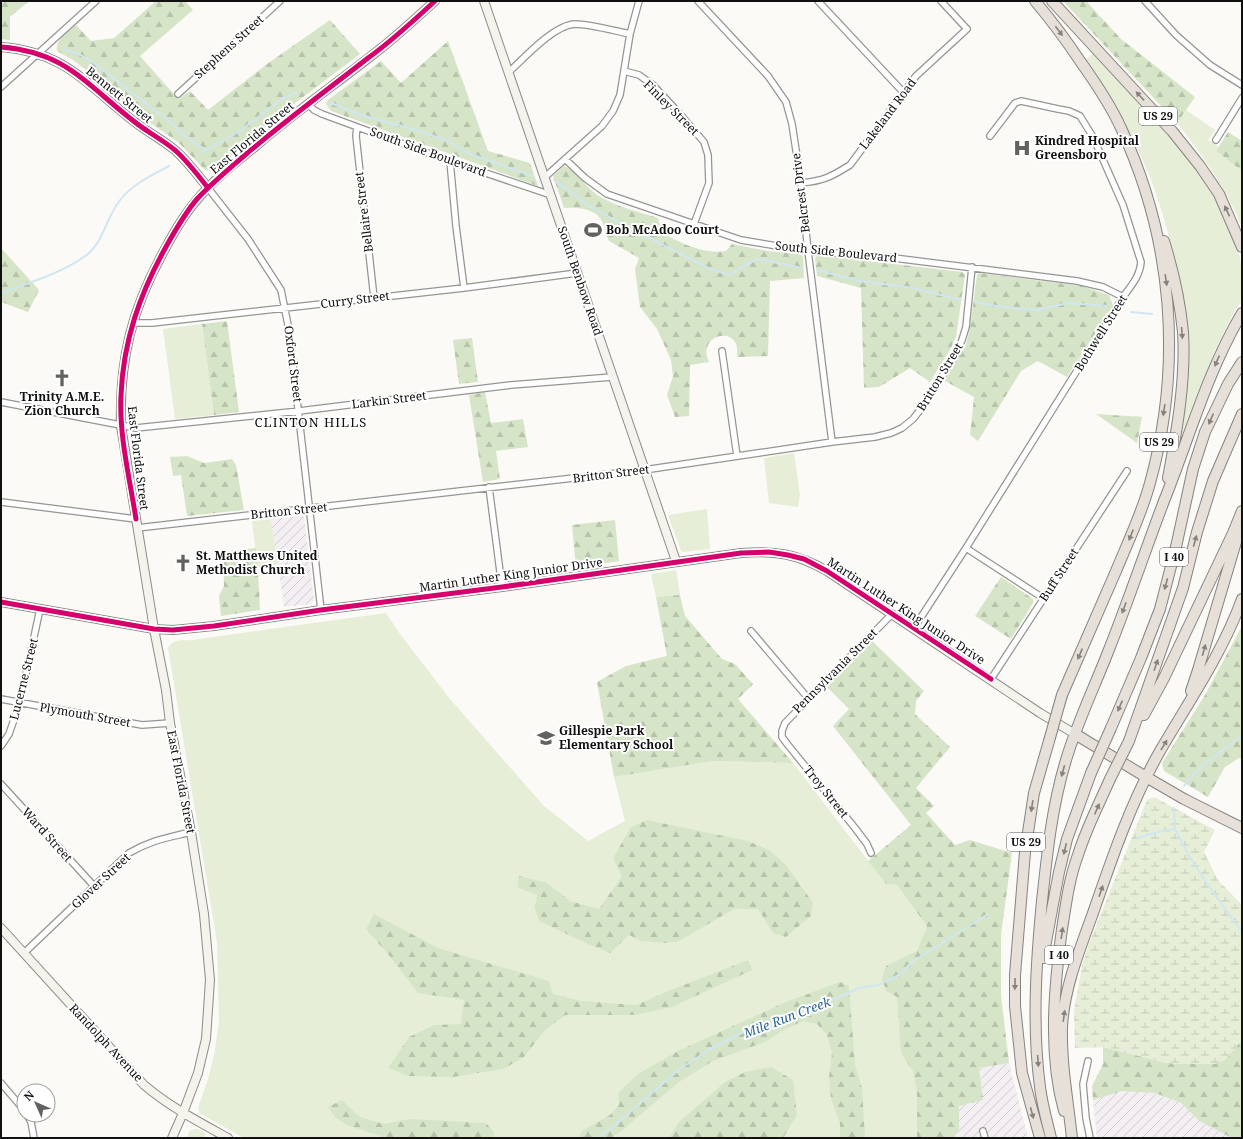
<svg xmlns="http://www.w3.org/2000/svg" width="1243" height="1139" font-family="'Noto Serif',serif">
	<style>
		.industrial { fill: url(#industrial-furrows) }
		.grass { fill: #e6eed8 }
		.forest { fill: url(#forest-firs) }
		.wetland { fill: url(#wetland-marsh) }
		.lines { fill: none; stroke-linecap: round; stroke-linejoin: round }
		.stream { stroke: #d0e6f1; stroke-width: 2 }
		.street-casing { stroke: #969594; stroke-width: 8 }
		.secondary-casing { stroke: #8c8c8a; stroke-width: 10 }
		.highway-casing { stroke: #838381; stroke-width: 12 }
		.street { stroke: #fefefe; stroke-width: 5.5 }
		.secondary { stroke: #f4f3ec; stroke-width: 8 }
		.highway { stroke: #e7e0d9; stroke-width: 10 }
		.highway-bridge-casing { stroke: #838381; stroke-width: 12; stroke-linecap: butt }
		.highway-bridge { stroke: #e7e0d9; stroke-width: 10 }
		.cycleway-casing { stroke: #fff; stroke-width: 8 }
		.cycleway { stroke: #d6006c; stroke-width: 5 }
		.oneway { fill: #86827f }
		.labels { text-anchor: middle; stroke-width: 4; stroke-linejoin: round; paint-order: stroke }
		.shield { fill: #fff; stroke: #585858; stroke-width: 1 }
		.shield-label { font-size: 11px; font-weight: bold; fill: #101010 }
		.street-label { font-size: 12px; fill: #101010; stroke: #fff }
		.poi-label { font-size: 12px; font-weight: bold; fill: #101010; stroke: #fff; text-anchor: start }
		.neighbourhood-label { font-size: 13px; letter-spacing: 1px; fill: #101010; stroke: #fff }
		.water-label { font-size: 13px; font-style: italic; fill: #266594; stroke: #fff }
	</style>
	<defs>
		<pattern id="industrial-furrows" width="10" height="10" patternUnits="userSpaceOnUse"><rect width="10" height="10" fill="#f3eef1"/><path d="M-1 1l2-2M0 10L10 0M9 11l2-2" fill="none" stroke="#cfcbce"/></pattern>
		<pattern id="forest-firs" width="22" height="20" patternUnits="userSpaceOnUse"><rect width="22" height="20" fill="#d6e5c7"/><path d="M5 1l3.5 6h-7zM16 11l3.5 6h-7z" fill="#b7c3aa"/></pattern>
		<pattern id="wetland-marsh" width="20" height="14" patternUnits="userSpaceOnUse"><rect width="20" height="14" fill="#e6eed8"/><path d="M1 5h8M5 5V1M11 12h8M15 12V8" fill="none" stroke="#c4cbb8"/></pattern>
	</defs>
	<rect width="100%" height="100%" fill="#fbfaf6"/>
	<path class="industrial" d="M 302,516 L 304,517 L 314,601 L 311,604 L 284,607 L 271,519 Z
		M 1009,1063 L 1028,1138 L 954,1138 L 959,1129 L 959,1106 L 983,1100 L 979,1068 Z
		M 1122,1091 L 1155,1093 L 1181,1103 L 1199,1121 L 1232,1138 L 1097,1138 L 1093,1100 Z"/>
	<path class="grass" d="M 1093,53 L 1158,122 L 1187,156 L 1207,185 L 1227,223 L 1239,254 L 1242,268 L 1242,301 L 1235,310 L 1214,352 L 1184,434 L 1181,432 L 1184,304 L 1175,257 L 1162,212 L 1151,179 L 1135,143 L 1112,99 L 1086,60 Z
		M 1186,110 L 1215,130 L 1208,140 L 1219,147 L 1216,151 L 1242,171 L 1242,227 C 1226,188 1203,156 1177,123 Z
		M 202,324 L 214,415 L 175,419 L 163,329 Z
		M 794,453 L 800,495 L 798,507 L 769,503 L 764,458 Z
		M 707,509 L 710,549 L 683,552 L 681,551 L 668,515 Z
		M 271,519 L 278,566 L 258,569 L 252,521 Z
		M 676,570 L 680,595 L 656,597 L 651,574 Z
		M 386,613 L 400,634 L 450,699 L 544,806 L 588,841 L 625,821 L 614,777 L 713,761 L 793,763 L 886,884 L 897,885 L 927,926 L 917,952 L 926,1138 L 244,1138 L 199,1113 L 198,1108 L 208,1079 L 214,1055 L 219,1022 L 217,942 L 168,648 C 174,638 181,641 192,640 Z
		M 193,1129 L 198,1129 L 205,1133 L 205,1138 L 187,1138 L 189,1132 Z"/>
	<path class="forest" d="M 5,1 L 29,1 L 10,17 L 10,40 L 1,39 L 1,4 Z
		M 156,1 L 185,1 L 193,10 L 140,56 L 178,99 L 190,91 L 208,110 L 267,64 L 330,20 L 360,54 L 286,110 L 212,172 L 204,169 L 178,142 L 132,110 L 93,75 L 73,60 L 57,51 C 55,39 68,32 76,25 L 91,41 L 114,38 Z
		M 1063,1 L 1086,1 L 1121,39 L 1195,97 L 1177,123 Z
		M 448,41 L 488,151 L 530,163 L 538,186 L 331,111 L 326,104 L 328,100 L 381,61 L 401,83 Z
		M 1228,132 L 1242,141 L 1242,171 L 1216,151 Z
		M 564,166 C 576,170 587,189 599,196 C 617,207 639,212 658,218 L 662,233 C 681,243 704,255 726,251 L 732,244 L 768,251 L 800,254 L 803,257 L 804,278 L 770,281 L 768,356 L 737,357 C 737,353 738,346 735,342 C 726,328 698,339 709,362 L 690,365 L 689,416 L 675,417 L 667,395 L 673,376 L 671,360 L 657,329 L 640,307 L 635,269 L 639,258 L 609,241 C 606,234 604,224 600,218 C 593,208 575,207 564,208 L 553,176 Z
		M 1,248 L 39,290 L 28,312 L 1,302 Z
		M 818,255 L 962,272 L 965,275 L 956,337 L 950,350 L 930,382 L 910,368 L 879,387 L 864,388 L 861,288 L 817,276 L 815,258 Z
		M 979,273 L 1082,286 L 1109,295 L 1113,305 L 1067,377 L 1038,361 L 1021,371 L 978,441 L 970,435 L 974,397 L 945,381 L 966,345 L 970,328 L 977,275 Z
		M 227,321 L 239,412 L 214,415 L 202,324 Z
		M 472,338 L 478,382 L 459,384 L 453,340 Z
		M 485,392 L 491,423 L 523,419 L 528,447 L 496,451 L 500,479 L 483,482 L 469,395 Z
		M 1096,414 L 1142,417 L 1137,443 Z
		M 187,456 L 204,463 L 232,459 L 236,465 L 244,510 L 187,516 L 181,475 L 173,476 L 170,457 Z
		M 615,520 L 619,561 L 576,568 L 572,525 Z
		M 256,548 L 258,569 L 260,610 L 221,616 L 219,596 L 224,586 L 223,556 L 227,551 Z
		M 1001,577 L 1033,599 L 1033,603 L 1011,639 L 975,616 Z
		M 680,595 L 685,616 L 722,659 L 735,664 L 753,684 L 738,699 L 793,763 L 713,761 L 614,777 L 597,682 L 626,666 L 667,656 L 656,597 Z
		M 1242,626 L 1242,759 L 1239,758 L 1225,767 L 1208,797 L 1164,771 L 1162,763 L 1205,695 Z
		M 871,640 L 924,691 L 916,701 L 915,714 L 950,747 L 916,788 L 934,806 L 926,813 L 955,845 L 970,840 L 1012,853 L 1001,935 L 1001,995 L 1009,1063 L 979,1068 L 983,1100 L 959,1106 L 959,1130 L 954,1138 L 917,1138 L 917,1092 L 913,1071 L 901,1053 L 897,997 L 886,991 L 882,978 L 886,966 L 917,951 L 927,926 L 897,885 L 886,884 L 868,861 L 911,825 L 833,726 L 849,709 L 825,685 Z
		M 647,820 L 748,841 L 769,850 L 786,865 L 813,903 L 811,916 L 786,937 L 773,933 L 758,909 L 734,909 L 679,941 L 665,943 L 641,941 L 629,935 L 610,953 L 588,944 L 539,921 L 535,909 L 537,895 L 517,887 L 519,876 L 547,883 L 570,901 L 599,909 L 622,876 L 613,858 L 631,827 Z
		M 374,914 L 438,948 L 549,981 L 553,994 L 581,1001 L 636,1005 L 671,990 L 748,960 L 752,970 L 672,1007 L 635,1015 L 565,1015 L 545,1030 L 524,1057 L 503,1069 L 453,1077 L 408,1076 L 388,1068 L 409,1037 L 434,1025 L 461,1024 L 464,1000 L 418,993 L 388,954 L 366,929 Z
		M 840,982 L 849,986 L 855,1065 L 862,1088 L 865,1138 L 840,1138 L 840,1123 L 831,1099 L 829,1077 L 832,1053 L 827,1035 L 817,1024 L 803,1021 L 782,1031 L 765,1042 L 713,1061 L 679,1082 L 620,1132 L 611,1138 L 578,1138 L 582,1131 L 610,1115 L 619,1105 L 618,1093 L 638,1074 L 680,1050 L 786,1002 Z
		M 1242,1040 L 1242,1138 L 1232,1138 L 1199,1121 L 1181,1103 L 1155,1093 L 1122,1091 L 1093,1100 L 1092,1086 L 1103,1064 L 1103,1047 L 1168,1063 L 1215,1064 Z
		M 771,1067 L 793,1080 L 797,1115 L 783,1138 L 669,1138 L 679,1122 L 725,1082 L 745,1072 Z
		M 342,1100 L 358,1116 L 383,1124 L 410,1119 L 486,1123 L 494,1132 L 494,1138 L 386,1138 L 347,1125 L 336,1118 L 328,1107 Z"/>
	<path class="wetland" d="M 1154,797 L 1215,830 L 1204,852 L 1218,880 L 1242,905 L 1242,1040 L 1225,1060 L 1215,1064 L 1173,1064 L 1103,1047 L 1075,1048 L 1074,1011 L 1082,966 L 1089,943 L 1147,800 Z"/>
	<g class="lines">
		<path class="stream" d="M 64,49 L 79,54 L 94,63 L 175,126 L 187,138 L 206,150
			M 331,103 L 361,115 L 416,130 L 448,141 L 470,154 L 533,176
			M 201,153 L 240,131 L 283,98 L 296,93
			M 554,180 L 586,204 L 620,223 L 708,268 L 730,275 L 745,265 L 758,259 L 802,268
			M 817,270 L 859,281 L 914,288 L 960,300
			M 1,293 C 29,283 65,272 88,254 C 102,242 106,221 116,206 C 128,186 149,177 169,166
			M 975,302 L 996,306 L 1036,310 L 1068,303 L 1107,306
			M 1131,312 L 1152,314
			M 1184,786 C 1199,766 1221,751 1242,736
			M 1174,808 L 1175,829 L 1189,856 L 1205,881 L 1242,932
			M 1138,838 L 1154,833 L 1175,829
			M 596,1138 L 610,1129 L 681,1068 L 709,1050 L 751,1028 L 774,1024 L 860,988 L 878,985 L 899,975 L 912,962 L 988,914"/>
		<g class="street-casing">
			<path id="street" d="M 698,1 L 768,76 L 786,102 L 792,124 L 801,183 L 808,251 L 832,442
				M 818,1 L 904,93
				M 1145,1 L 1176,35 L 1210,65 L 1242,85
				M 624,71 L 639,75 L 653,85 L 679,113 L 704,142 L 708,155 L 709,183 L 694,224
				M 509,72 C 525,57 554,25 575,24 C 590,24 615,31 630,34
				M 1,87 L 96,1
				M 178,94 L 280,1
				M 308,104 L 314,110 L 322,114 L 450,161 L 551,195
				M 357,127 L 356,136 L 374,298
				M 1216,140 L 1242,98
				M 565,159 L 585,178 L 607,194 L 741,240 L 808,251 L 886,257 L 1077,281 L 1103,287 L 1123,297
				M 450,161 L 456,226 L 464,288
				M 545,177 L 602,126 L 613,111 L 620,95 L 630,34 L 639,1
				M 801,183 C 823,181 831,177 850,165 L 916,76 L 967,29 L 941,1
				M 208,188 L 248,239 L 281,290 L 289,330 L 321,610
				M 133,323 L 152,323 L 464,288 L 577,273
				M 722,351 L 737,456
				M 1,402 L 136,428 L 299,411 L 511,385 L 612,377
				M 489,487 L 502,587
				M 1,502 L 136,519
				M 137,528 L 644,470 L 832,442 L 875,437 L 891,433 L 902,428 L 913,419 L 924,405 L 956,354 L 962,340 L 966,327 L 972,267
				M 966,548 L 1043,598
				M 914,628 L 966,548 L 1123,297 C 1131,286 1140,276 1141,262 L 1123,205 L 1093,137 L 1080,116 L 1069,111 L 1058,109 L 1021,101 L 1015,103 L 990,136
				M 751,631 L 808,698
				M 991,679 L 1127,471
				M 1,699 L 142,725 L 170,723
				M 1,746 L 9,734 L 20,702 L 40,609
				M 1,784 L 94,886
				M 871,853 L 867,844 L 855,828 L 788,745 L 782,737 L 782,731 L 785,723 L 892,614
				M 24,953 L 129,853 C 151,840 167,838 191,832
				M 1088,1061 L 1083,1084 L 1086,1118 L 1090,1138
				M 1,1083 L 24,1110
				M 27,1115 L 31,1122 L 34,1138
				M 983,1131 L 985,1138"/>
		</g>
		<g class="secondary-casing">
			<path id="secondary" d="M 484,1 L 676,561
				M 1,47 C 65,52 85,83 131,119 C 145,131 162,139 176,151 C 188,162 198,175 208,188
				M 1,602 L 154,629 L 173,630 L 214,626 L 321,610 L 502,587 L 741,553 C 774,550 798,554 827,571 L 1040,713 L 1075,734
				M 1,928 L 144,1085 C 170,1107 199,1122 228,1138
				M 172,1138 L 183,1113 L 198,1073 L 206,1039 L 210,980 L 204,914 L 191,832 L 170,723 L 166,690 L 154,629 L 121,426 C 119,359 132,308 165,249 C 174,232 183,216 196,201 C 213,180 235,163 256,146 C 296,111 339,82 380,49 C 399,34 417,17 435,1"/>
		</g>
		<g class="highway-casing">
			<path id="highway" d="M 1035,1 C 1051,20 1066,40 1080,61 C 1095,82 1110,104 1121,128 C 1173,240 1183,364 1150,483 C 1142,513 1128,542 1116,571 C 1098,612 1080,653 1062,695
				M 1052,1 L 1172,131 L 1200,166 L 1219,194 L 1242,247
				M 1164,241 C 1173,270 1180,301 1183,332 C 1186,380 1177,430 1168,478
				M 1191,691 L 1198,670 L 1239,532
				M 1144,715 L 1164,678 L 1233,533 L 1242,511
				M 1111,728 L 1141,658 L 1160,609 L 1176,547 L 1193,469 L 1205,432 L 1228,384 L 1242,362
				M 1075,734 L 1146,777 L 1184,799 L 1242,828
				M 1129,741 L 1183,588 L 1197,532 L 1213,481 L 1242,414
				M 1043,958 L 1059,872 L 1067,839 L 1091,773
				M 1064,1111 C 1048,1053 1054,988 1062,929 C 1066,904 1069,879 1078,855 C 1086,829 1099,804 1110,779
				M 1040,1138 L 1022,1073 L 1015,1006 L 1015,975 L 1025,852 L 1034,793 L 1049,741
				M 1051,1138 C 1047,1121 1042,1104 1040,1087 C 1032,1026 1036,963 1042,901 C 1047,854 1052,806 1066,760 C 1077,723 1094,688 1108,652 C 1128,602 1145,551 1164,501 C 1189,439 1207,372 1242,313
				M 1072,1138 C 1068,1101 1061,1064 1062,1027 C 1064,988 1080,949 1093,913 C 1112,858 1131,802 1160,751 C 1189,701 1222,654 1242,599"/>
		</g>
		<use href="#street" class="street"/>
		<use href="#secondary" class="secondary"/>
		<use href="#highway" class="highway"/>
		<g class="highway-bridge-casing">
			<path id="highway-bridge" d="M 1049,741 L 1062,695
				M 1091,773 L 1111,728
				M 1110,779 L 1129,741"/>
		</g>
		<use href="#highway-bridge" class="highway-bridge"/>
		<g class="cycleway-casing">
			<path id="cycleway" d="M 1,47 C 65,52 85,83 131,119 C 145,131 162,139 176,151 C 188,162 198,175 208,188
				M 136,519 C 130,480 119,436 121,396 C 123,341 140,293 167,245 C 176,229 185,213 197,199 C 212,183 229,169 245,155 C 285,121 327,90 368,58 C 392,41 413,21 435,1
				M 1,602 L 154,629 L 173,630 L 214,626 L 321,610 L 502,587 L 741,553 L 769,552 L 788,555 L 804,559 L 827,571 L 991,679"/>
		</g>
		<use href="#cycleway" class="cycleway"/>
	</g>
	<defs><path id="oneway-solid" d="M-6-.8H1V-3.2L6.5 0L1 3.2V.8H-6Z"/></defs>
	<g class="oneway">
		<use href="#oneway-solid" transform="translate(1059 31) rotate(53)"/>
		<use href="#oneway-solid" transform="translate(1140 96) rotate(-133)"/>
		<use href="#oneway-solid" transform="translate(1227 211) rotate(-115)"/>
		<use href="#oneway-solid" transform="translate(1166 280) rotate(81)"/>
		<use href="#oneway-solid" transform="translate(1182 333) rotate(86)"/>
		<use href="#oneway-solid" transform="translate(1217 361) rotate(113)"/>
		<use href="#oneway-solid" transform="translate(1164 410) rotate(99)"/>
		<use href="#oneway-solid" transform="translate(1211 419) rotate(114)"/>
		<use href="#oneway-solid" transform="translate(1131 535) rotate(112)"/>
		<use href="#oneway-solid" transform="translate(1195 541) rotate(-75)"/>
		<use href="#oneway-solid" transform="translate(1166 584) rotate(105)"/>
		<use href="#oneway-solid" transform="translate(1124 608) rotate(110)"/>
		<use href="#oneway-solid" transform="translate(1204 650) rotate(-74)"/>
		<use href="#oneway-solid" transform="translate(1080 654) rotate(113)"/>
		<use href="#oneway-solid" transform="translate(1156 665) rotate(-71)"/>
		<use href="#oneway-solid" transform="translate(1120 706) rotate(113)"/>
		<use href="#oneway-solid" transform="translate(1164 745) rotate(-59)"/>
		<use href="#oneway-solid" transform="translate(1063 771) rotate(105)"/>
		<use href="#oneway-solid" transform="translate(1032 806) rotate(99)"/>
		<use href="#oneway-solid" transform="translate(1097 809) rotate(-66)"/>
		<use href="#oneway-solid" transform="translate(1065 849) rotate(103)"/>
		<use href="#oneway-solid" transform="translate(1101 891) rotate(-71)"/>
		<use href="#oneway-solid" transform="translate(1062 933) rotate(-82)"/>
		<use href="#oneway-solid" transform="translate(1015 984) rotate(91)"/>
		<use href="#oneway-solid" transform="translate(1064 1016) rotate(-82)"/>
		<use href="#oneway-solid" transform="translate(1038 1061) rotate(86)"/>
		<use href="#oneway-solid" transform="translate(1032 1113) rotate(75)"/>
	</g>
	<defs>
		<g id="hospital-bare" transform="scale(1.38)"><path d="M-5-5h3v3.5h4V-5h3V5h-3V1.5h-4V5h-3Z" fill="#626260" stroke="#fff" stroke-width="2.5" paint-order="stroke"/></g>
		<g id="stadium-bare" transform="scale(1.38)"><path d="M0-5a6.5 5 0 1 0 0 10a6.5 5 0 1 0 0-10ZM-3.5-1.8h7v3.6h-7Z" fill="#626260" stroke="#fff" stroke-width="2.5" paint-order="stroke"/></g>
		<g id="church-bare" transform="scale(1.38)"><path d="M-1.2-6h2.4v3.5h3.3v2.4h-3.3V6h-2.4V-.1h-3.3v-2.4h3.3Z" fill="#626260" stroke="#fff" stroke-width="2.5" paint-order="stroke"/></g>
		<g id="school-bare" transform="scale(1.38)"><path d="M0-5L7-2L0 1L-7-2ZM-4 1L0 2.5L4 1V4Q0 6-4 4Z" fill="#626260" stroke="#fff" stroke-width="2.5" paint-order="stroke"/></g>
	</defs>
	<g fill-rule="evenodd">
		<use href="#hospital-bare" x="1022" y="148"/>
		<use href="#stadium-bare" x="593" y="230"/>
		<use href="#church-bare" x="62" y="378"/>
		<use href="#church-bare" x="183" y="563"/>
		<use href="#school-bare" x="546" y="738"/>
	</g>
	<g class="labels">
		<g class="shield">
			<rect x="1139" y="107" width="38" height="18" rx="3"/>
			<rect x="1140" y="433" width="38" height="18" rx="3"/>
			<rect x="1160" y="548" width="28" height="18" rx="3"/>
			<rect x="1007" y="833" width="38" height="18" rx="3"/>
			<rect x="1045" y="946" width="28" height="18" rx="3"/>
		</g>
		<g class="shield-label">
			<text x="1158" y="120">US 29</text>
			<text x="1159" y="446">US 29</text>
			<text x="1174" y="561">I 40</text>
			<text x="1026" y="846">US 29</text>
			<text x="1059" y="959">I 40</text>
		</g>
		<g class="street-label">
			<text transform="translate(229 47) rotate(-42)" y="4">Stephens Street</text>
			<text transform="translate(119 95) rotate(39)" y="4">Bennett Street</text>
			<text transform="translate(671 108) rotate(45)" y="4">Finley Street</text>
			<text transform="translate(888 114) rotate(-53)" y="4">Lakeland Road</text>
			<text transform="translate(252 138) rotate(-40)" y="4">East Florida Street</text>
			<text transform="translate(428 152) rotate(20)" y="4">South Side Boulevard</text>
			<text transform="translate(801 193) rotate(-97)" y="4">Belcrest Drive</text>
			<text transform="translate(364 212) rotate(-97)" y="4">Bellaire Street</text>
			<text transform="translate(836 252) rotate(6)" y="4">South Side Boulevard</text>
			<text transform="translate(580 281) rotate(71)" y="4">South Benbow Road</text>
			<text transform="translate(355 300) rotate(-7)" y="4">Curry Street</text>
			<text transform="translate(1101 333) rotate(-58)" y="4">Bothwell Street</text>
			<text transform="translate(293 364) rotate(83)" y="4">Oxford Street</text>
			<text transform="translate(940 377) rotate(-59)" y="4">Britton Street</text>
			<text transform="translate(389 400) rotate(-7)" y="4">Larkin Street</text>
			<text transform="translate(138 458) rotate(83)" y="4">East Florida Street</text>
			<text transform="translate(611 474) rotate(-7)" y="4">Britton Street</text>
			<text transform="translate(289 511) rotate(-6)" y="4">Britton Street</text>
			<text transform="translate(511 575) rotate(-8)" y="4">Martin Luther King Junior Drive</text>
			<text transform="translate(1059 575) rotate(-57)" y="4">Buff Street</text>
			<text transform="translate(906 611) rotate(33)" y="4">Martin Luther King Junior Drive</text>
			<text transform="translate(835 671) rotate(-45)" y="4">Pennsylvania Street</text>
			<text transform="translate(24 679) rotate(-76)" y="4">Lucerne Street</text>
			<text transform="translate(85 715) rotate(10)" y="4">Plymouth Street</text>
			<text transform="translate(181 782) rotate(79)" y="4">East Florida Street</text>
			<text transform="translate(826 792) rotate(51)" y="4">Troy Street</text>
			<text transform="translate(47 835) rotate(48)" y="4">Ward Street</text>
			<text transform="translate(101 881) rotate(-43)" y="4">Glover Street</text>
			<text transform="translate(106 1043) rotate(47)" y="4">Randolph Avenue</text>
		</g>
		<g class="poi-label">
			<text x="1035" y="145">Kindred Hospital<tspan x="1035" dy="14">Greensboro</tspan></text>
			<text x="606" y="234">Bob McAdoo Court</text>
			<text x="62" y="401" text-anchor="middle">Trinity A.M.E.<tspan x="62" dy="14">Zion Church</tspan></text>
			<text x="196" y="560">St. Matthews United<tspan x="196" dy="14">Methodist Church</tspan></text>
			<text x="559" y="735">Gillespie Park<tspan x="559" dy="14">Elementary School</tspan></text>
		</g>
		<g class="neighbourhood-label">
			<text x="311" y="427">CLINTON HILLS</text>
		</g>
		<g class="water-label">
			<text transform="translate(787 1017) rotate(-21)" y="5">Mile Run Creek</text>
		</g>
	</g>
	<rect width="1243" height="1139" fill="none" stroke="#101010" stroke-width="4"/>
	<g transform="translate(36 1103) rotate(315)"><circle r="19" fill="#ffffff" stroke="#9f9f9f"/>
	<path d="M0-3L7 15L0 10L-7 15Z" fill="#626260"/>
	<text y="-6" font-size="11" font-weight="bold" text-anchor="middle" fill="#101010">N</text>
	</g>
</svg>
